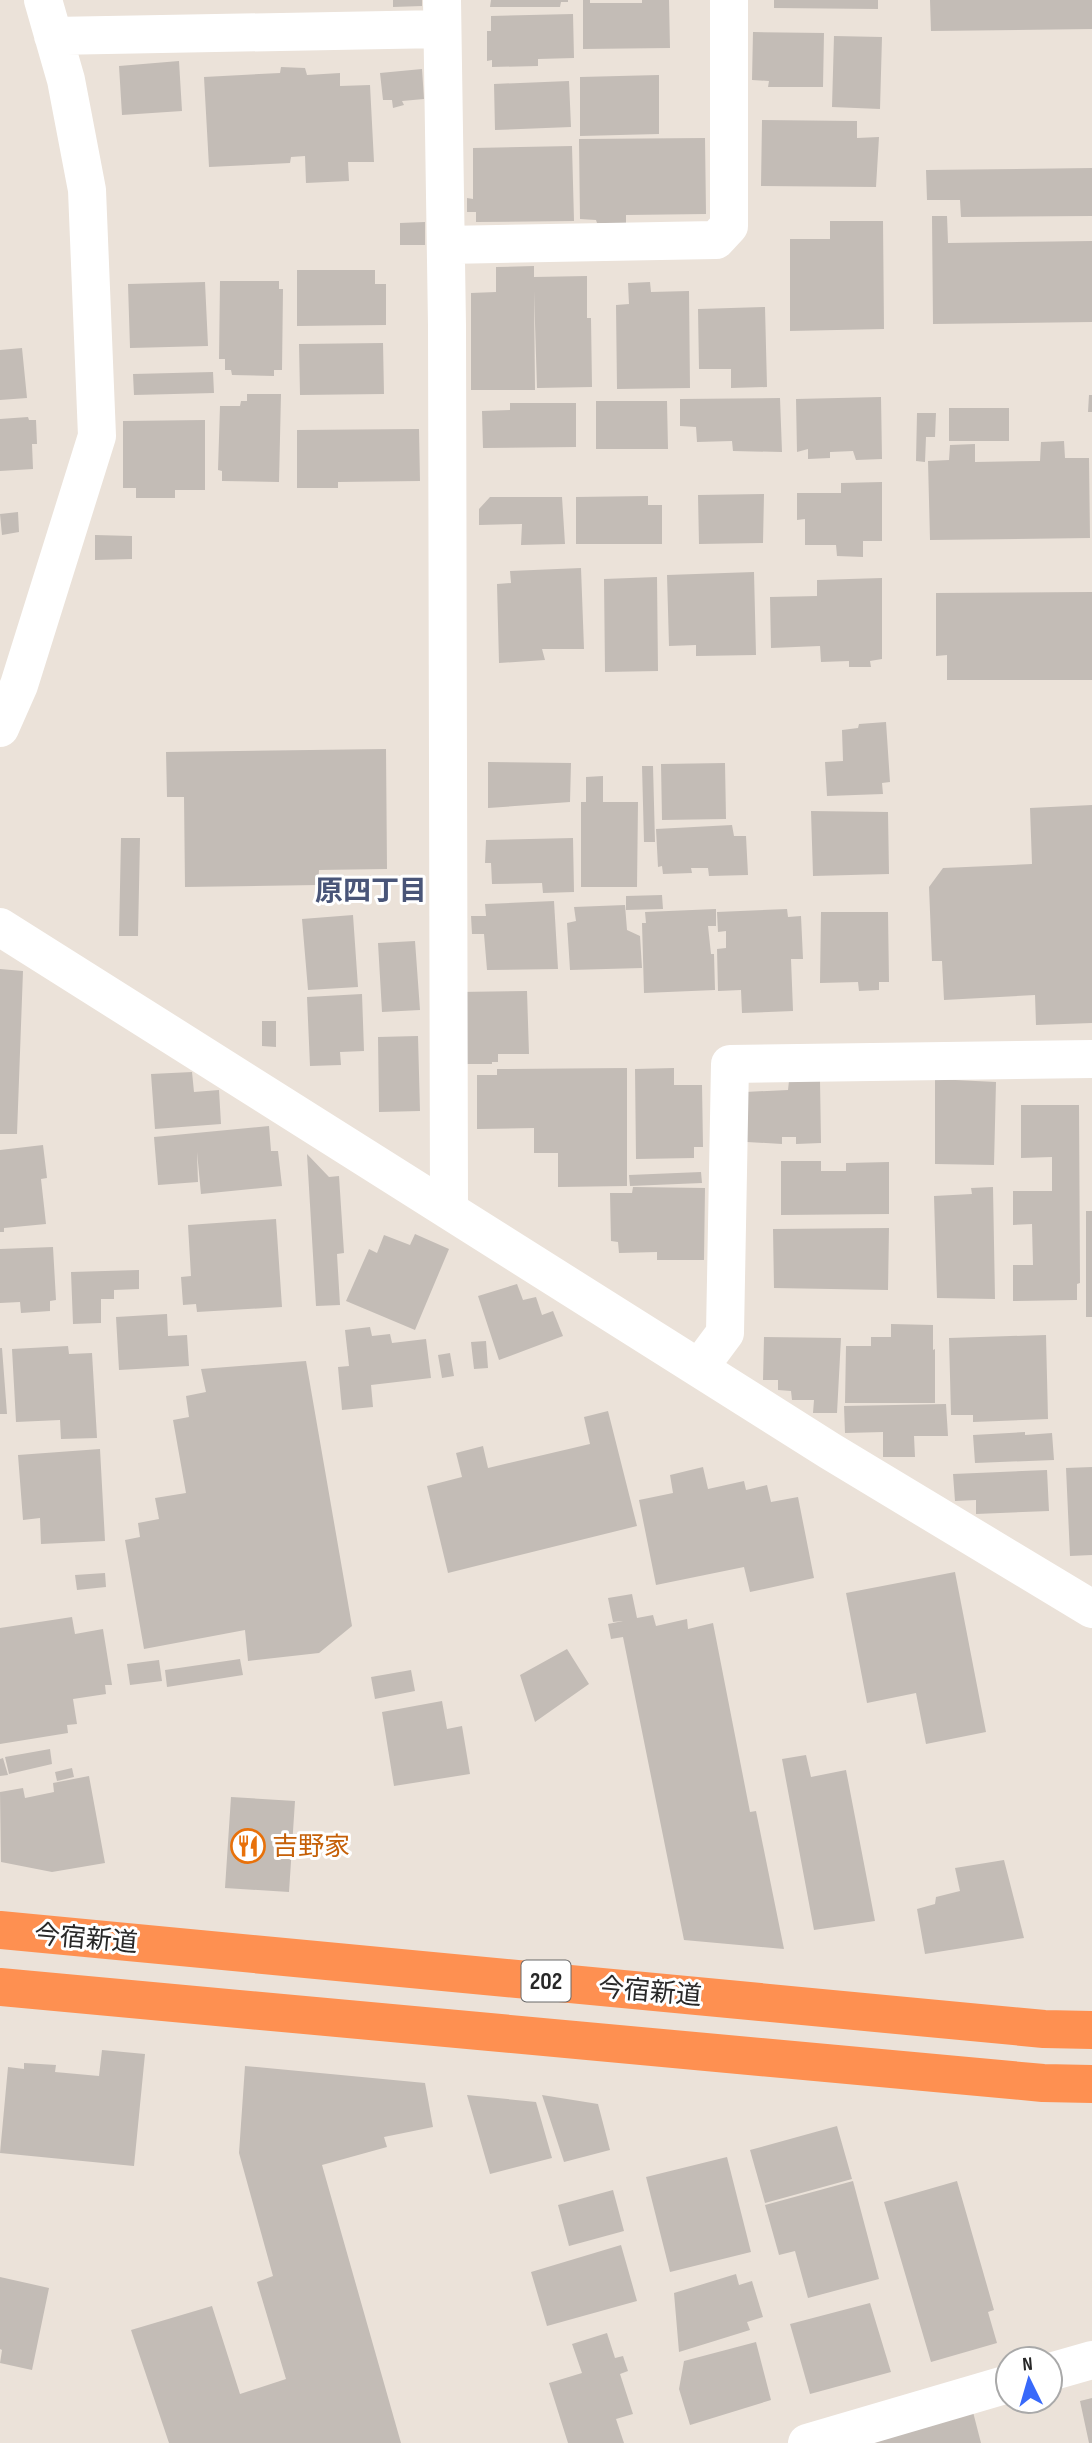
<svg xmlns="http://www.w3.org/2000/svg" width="1092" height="2443" font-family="'Sofia Sans Condensed','Noto Sans JP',sans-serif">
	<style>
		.building { fill: #c3bcb6 }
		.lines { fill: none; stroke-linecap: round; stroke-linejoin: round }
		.street { stroke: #fff; stroke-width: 38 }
		.highway { stroke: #fe9051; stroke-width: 38 }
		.labels { text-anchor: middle; stroke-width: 6; stroke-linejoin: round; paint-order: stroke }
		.shield { fill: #fff; stroke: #686868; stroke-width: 2 }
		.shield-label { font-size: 24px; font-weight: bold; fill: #282828 }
		.food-label { font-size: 26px; fill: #c56008; stroke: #fff; text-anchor: start }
		.street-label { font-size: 26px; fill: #282828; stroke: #fff }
		.neighbourhood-label { font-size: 28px; font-weight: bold; fill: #495578; stroke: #fff }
	</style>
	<rect width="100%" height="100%" fill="#ebe2d9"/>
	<path class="building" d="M 393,0 L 422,0 L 422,6 L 393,7 Z
		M 491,0 L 568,0 L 568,2 L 561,2 L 560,7 L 490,7 Z
		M 583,0 L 590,0 L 590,3 L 642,3 L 642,0 L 669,0 L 670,48 L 583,49 Z
		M 774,0 L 878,0 L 878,9 L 774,8 Z
		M 930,0 L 1092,0 L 1092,29 L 931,31 Z
		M 573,14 L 574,58 L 538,59 L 538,66 L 492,67 L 492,60 L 487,61 L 487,31 L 491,31 L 491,16 Z
		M 753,32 L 824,33 L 823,87 L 768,87 L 769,81 L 752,80 Z
		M 834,36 L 882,37 L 880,109 L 832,107 Z
		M 179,61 L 182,111 L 122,115 L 119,66 Z
		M 281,67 L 305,68 L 307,75 L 340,73 L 340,86 L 370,85 L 374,162 L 348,162 L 349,181 L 306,183 L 305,156 L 291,157 L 290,163 L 209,167 L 204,77 L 280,73 Z
		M 422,69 L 424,99 L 402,101 L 404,105 L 393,108 L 392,100 L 383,100 L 380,73 Z
		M 659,75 L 659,134 L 580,136 L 580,77 Z
		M 569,81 L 571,127 L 495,130 L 494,84 Z
		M 762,120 L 857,121 L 857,138 L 879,137 L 876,187 L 761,186 Z
		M 705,138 L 706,214 L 626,215 L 626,223 L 597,223 L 596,220 L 580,219 L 579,139 Z
		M 572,146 L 574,221 L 476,222 L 476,212 L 467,212 L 467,198 L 473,199 L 473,148 Z
		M 1092,168 L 1092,216 L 961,217 L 960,200 L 927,200 L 926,170 Z
		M 932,216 L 947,216 L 948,243 L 1092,241 L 1092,322 L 933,324 Z
		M 830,221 L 883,221 L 884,329 L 790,331 L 790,239 L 830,239 Z
		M 425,222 L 425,245 L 400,245 L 400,223 Z
		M 534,266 L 534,277 L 587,276 L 587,318 L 591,318 L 592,387 L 537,388 L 534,291 L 535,390 L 471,390 L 471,293 L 496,292 L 496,267 Z
		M 297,270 L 375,270 L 375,284 L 386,284 L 386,325 L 297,326 Z
		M 220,281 L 279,281 L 279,289 L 283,289 L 282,370 L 274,370 L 274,376 L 232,375 L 231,370 L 225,370 L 225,359 L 219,359 Z
		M 205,282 L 208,346 L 130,348 L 128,284 Z
		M 650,282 L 651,292 L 689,291 L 690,388 L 617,389 L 616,305 L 629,304 L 628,283 Z
		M 765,307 L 767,387 L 731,388 L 731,369 L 699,369 L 698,309 Z
		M 383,343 L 384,394 L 300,395 L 299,344 Z
		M 22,348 L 27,398 L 0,400 L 0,350 Z
		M 213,372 L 214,393 L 134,395 L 133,374 Z
		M 247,394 L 281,394 L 279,482 L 222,481 L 222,471 L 218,470 L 220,406 L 240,406 L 241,401 L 247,401 Z
		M 1089,395 L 1092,395 L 1092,412 L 1088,412 Z
		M 881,397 L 882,459 L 856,460 L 853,451 L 830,452 L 830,458 L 808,459 L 808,449 L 797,452 L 796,399 Z
		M 780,398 L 782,452 L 733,451 L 732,441 L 697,442 L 696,427 L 680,426 L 680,399 Z
		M 596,401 L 667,401 L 668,449 L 596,449 Z
		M 510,403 L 576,403 L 576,447 L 483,448 L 482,411 L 510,410 Z
		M 949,408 L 1009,408 L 1009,441 L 949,441 Z
		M 917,413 L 936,413 L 935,437 L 926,437 L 925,462 L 916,461 Z
		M 28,417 L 29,420 L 36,420 L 37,444 L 32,444 L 33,469 L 0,471 L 0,419 Z
		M 205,420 L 205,490 L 175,490 L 175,498 L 136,498 L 136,488 L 123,488 L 123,421 Z
		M 419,429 L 420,481 L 338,482 L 338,488 L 297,488 L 297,430 Z
		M 1064,441 L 1065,458 L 1089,458 L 1090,538 L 930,540 L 928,461 L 949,460 L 950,445 L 975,444 L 975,462 L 1040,461 L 1041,442 Z
		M 882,482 L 882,541 L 863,541 L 863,557 L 837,556 L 836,545 L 805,545 L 805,519 L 797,520 L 797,493 L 841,493 L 841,483 Z
		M 764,494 L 763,543 L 699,544 L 698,495 Z
		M 648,496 L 648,505 L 662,505 L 662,544 L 576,544 L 576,497 Z
		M 490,497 L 562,497 L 565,544 L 521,545 L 522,524 L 479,525 L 479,509 Z
		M 18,512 L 19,532 L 2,535 L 0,514 Z
		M 95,535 L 132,536 L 132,559 L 95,560 Z
		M 581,568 L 584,649 L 542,649 L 545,660 L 499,663 L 497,584 L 511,583 L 510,571 Z
		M 754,572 L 756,655 L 696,656 L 696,645 L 669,646 L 667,575 Z
		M 657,577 L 658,671 L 605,672 L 604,579 Z
		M 882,578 L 882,659 L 870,661 L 871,667 L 849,667 L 849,661 L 821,662 L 820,646 L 771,648 L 770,597 L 817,596 L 817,580 Z
		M 1092,592 L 1092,680 L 947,680 L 947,655 L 936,656 L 936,593 Z
		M 886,722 L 890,782 L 882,783 L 883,794 L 827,796 L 825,762 L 843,761 L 842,730 L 858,728 L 859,724 Z
		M 386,749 L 387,869 L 319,870 L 318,885 L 185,887 L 184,797 L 167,797 L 166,752 Z
		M 488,762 L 571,763 L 570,802 L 488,808 Z
		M 725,763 L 726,819 L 662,820 L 661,764 Z
		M 642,766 L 653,766 L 655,842 L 644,842 Z
		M 603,776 L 603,802 L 638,802 L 637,887 L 581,887 L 581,802 L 586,802 L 586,777 Z
		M 1092,805 L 1092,1023 L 1036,1025 L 1035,995 L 944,1000 L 942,961 L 932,961 L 929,887 L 943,868 L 1032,864 L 1030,808 Z
		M 811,811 L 888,812 L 889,874 L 813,876 Z
		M 732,825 L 734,836 L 746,836 L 748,875 L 709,876 L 708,868 L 691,868 L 692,873 L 663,874 L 662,866 L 658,867 L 656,829 Z
		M 121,838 L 140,838 L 138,936 L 119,936 Z
		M 573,838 L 574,892 L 543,893 L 542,883 L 492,884 L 491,863 L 485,863 L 486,840 Z
		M 662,895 L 663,909 L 626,910 L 626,896 Z
		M 554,901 L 558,969 L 487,970 L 484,934 L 472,934 L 471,916 L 486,916 L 485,904 Z
		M 625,905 L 627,930 L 640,936 L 642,968 L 570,970 L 567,923 L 576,921 L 574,907 Z
		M 716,909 L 716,926 L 708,926 L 711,954 L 714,954 L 715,990 L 644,993 L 642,923 L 646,923 L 645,912 Z
		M 787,909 L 788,917 L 801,916 L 803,959 L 791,959 L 793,1011 L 742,1013 L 741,990 L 718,991 L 717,949 L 726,948 L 726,931 L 718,932 L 717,912 Z
		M 821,912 L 888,912 L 889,982 L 879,982 L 879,990 L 859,991 L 858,982 L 820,983 Z
		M 353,915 L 358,987 L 308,990 L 302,919 Z
		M 415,941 L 420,1010 L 382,1012 L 378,943 Z
		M 0,969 L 23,971 L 17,1134 L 0,1134 Z
		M 527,991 L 529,1054 L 498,1054 L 498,1062 L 492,1062 L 492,1064 L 459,1064 L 458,992 Z
		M 362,994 L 364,1051 L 340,1052 L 341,1065 L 310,1066 L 307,997 Z
		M 262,1021 L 276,1021 L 276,1047 L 262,1046 Z
		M 418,1036 L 420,1111 L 379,1112 L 378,1037 Z
		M 627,1068 L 627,1186 L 558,1187 L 558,1153 L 534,1153 L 534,1128 L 477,1129 L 477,1075 L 497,1075 L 497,1069 Z
		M 674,1068 L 674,1085 L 702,1085 L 703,1147 L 694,1147 L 694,1158 L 636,1159 L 635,1069 Z
		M 192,1072 L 194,1092 L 219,1090 L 221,1124 L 155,1129 L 151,1074 Z
		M 935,1079 L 996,1082 L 994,1165 L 935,1164 Z
		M 789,1081 L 820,1081 L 821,1143 L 796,1144 L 796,1137 L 782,1137 L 782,1144 L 747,1142 L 745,1092 L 788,1090 Z
		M 1021,1105 L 1079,1105 L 1080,1283 L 1077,1284 L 1077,1300 L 1013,1301 L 1013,1265 L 1033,1265 L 1032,1224 L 1013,1225 L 1013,1191 L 1052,1191 L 1052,1157 L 1021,1158 Z
		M 269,1126 L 271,1151 L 278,1151 L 282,1186 L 201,1194 L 197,1152 L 198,1182 L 158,1185 L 154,1137 Z
		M 43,1145 L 47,1178 L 41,1179 L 46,1224 L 4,1228 L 4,1232 L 0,1232 L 0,1150 Z
		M 307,1154 L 329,1177 L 339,1176 L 344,1253 L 337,1254 L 340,1305 L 316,1306 Z
		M 781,1161 L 821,1161 L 821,1171 L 846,1171 L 846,1163 L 889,1162 L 889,1214 L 781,1215 Z
		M 701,1172 L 702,1183 L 630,1186 L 629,1175 Z
		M 633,1187 L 705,1188 L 704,1260 L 657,1260 L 657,1252 L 619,1253 L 618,1242 L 611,1241 L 610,1193 L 632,1193 Z
		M 993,1187 L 995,1299 L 937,1298 L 934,1196 L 972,1194 L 971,1188 Z
		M 1086,1211 L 1092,1211 L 1092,1317 L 1086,1317 Z
		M 276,1219 L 282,1307 L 197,1312 L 196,1304 L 183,1305 L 181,1277 L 191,1276 L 188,1225 Z
		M 889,1228 L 888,1290 L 774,1288 L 773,1229 Z
		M 415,1234 L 449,1249 L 415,1330 L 346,1301 L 369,1249 L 377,1253 L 384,1235 L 410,1245 Z
		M 53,1247 L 56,1300 L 50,1301 L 50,1311 L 21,1313 L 20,1302 L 0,1303 L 0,1249 Z
		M 139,1270 L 139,1289 L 114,1290 L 114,1299 L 101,1299 L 101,1323 L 73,1324 L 71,1272 Z
		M 517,1284 L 523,1300 L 536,1297 L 542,1315 L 553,1311 L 563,1336 L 499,1360 L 478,1296 Z
		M 167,1314 L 168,1336 L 187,1335 L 189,1366 L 119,1370 L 116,1317 Z
		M 891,1324 L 933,1325 L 933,1350 L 935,1349 L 935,1403 L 845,1403 L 846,1346 L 871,1346 L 871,1337 L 891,1337 Z
		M 370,1327 L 372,1336 L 390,1334 L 392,1343 L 426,1339 L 431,1378 L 371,1385 L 373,1407 L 342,1410 L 338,1367 L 349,1366 L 345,1330 Z
		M 1046,1335 L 1048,1419 L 973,1422 L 973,1415 L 951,1415 L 949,1338 Z
		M 764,1337 L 841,1338 L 837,1413 L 813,1413 L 814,1400 L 792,1400 L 791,1391 L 778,1390 L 778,1380 L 763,1380 Z
		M 486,1341 L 488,1368 L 474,1369 L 471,1342 Z
		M 68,1346 L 69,1354 L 92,1353 L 97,1438 L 61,1439 L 60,1420 L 16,1422 L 12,1349 Z
		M 0,1348 L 2,1348 L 7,1414 L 0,1414 Z
		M 450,1353 L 454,1376 L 442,1378 L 438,1355 Z
		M 306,1361 L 352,1626 L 319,1653 L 248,1661 L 245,1630 L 144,1649 L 125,1540 L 140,1537 L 138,1523 L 159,1519 L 155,1498 L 186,1493 L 173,1420 L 189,1417 L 186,1396 L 206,1392 L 201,1369 Z
		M 946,1404 L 948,1436 L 914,1436 L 915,1457 L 883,1457 L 883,1432 L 845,1433 L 844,1406 Z
		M 608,1411 L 637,1526 L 448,1573 L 427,1486 L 462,1477 L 456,1453 L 483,1446 L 488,1468 L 590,1444 L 584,1417 Z
		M 1025,1432 L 1025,1435 L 1052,1433 L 1054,1460 L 975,1463 L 973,1435 Z
		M 100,1449 L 105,1541 L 41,1544 L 40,1518 L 23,1520 L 18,1455 Z
		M 703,1467 L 708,1489 L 744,1481 L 746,1490 L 767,1485 L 771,1502 L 798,1497 L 814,1578 L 750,1592 L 744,1567 L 656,1585 L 639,1500 L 673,1493 L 670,1475 Z
		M 1092,1467 L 1092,1555 L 1070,1556 L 1066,1468 Z
		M 1047,1470 L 1049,1511 L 976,1514 L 976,1500 L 955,1501 L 953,1474 Z
		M 955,1572 L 986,1732 L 926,1744 L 916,1693 L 867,1703 L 846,1593 Z
		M 105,1573 L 106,1587 L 77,1590 L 75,1575 Z
		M 632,1594 L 637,1618 L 653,1615 L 656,1626 L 687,1619 L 688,1629 L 713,1623 L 750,1812 L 756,1811 L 784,1949 L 684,1940 L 623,1637 L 611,1639 L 608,1624 L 623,1621 L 613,1622 L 608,1598 Z
		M 72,1617 L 75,1634 L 103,1629 L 112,1685 L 105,1685 L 106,1694 L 73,1699 L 77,1724 L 67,1725 L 68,1733 L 0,1744 L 0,1628 Z
		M 567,1649 L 589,1684 L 535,1722 L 520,1675 Z
		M 240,1659 L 243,1675 L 167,1687 L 165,1670 Z
		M 159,1660 L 162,1681 L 130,1685 L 127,1664 Z
		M 411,1670 L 415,1691 L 375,1699 L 371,1677 Z
		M 442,1701 L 447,1729 L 462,1726 L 470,1774 L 394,1786 L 382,1712 Z
		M 50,1749 L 52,1764 L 9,1774 L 5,1757 Z
		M 806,1755 L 811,1777 L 846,1770 L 875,1921 L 814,1930 L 782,1759 Z
		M 3,1758 L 8,1775 L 0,1776 L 0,1759 Z
		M 72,1768 L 74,1777 L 57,1781 L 55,1772 Z
		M 89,1776 L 105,1863 L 52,1872 L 1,1862 L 0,1792 L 23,1788 L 25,1798 L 54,1792 L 53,1783 Z
		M 231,1797 L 295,1801 L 289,1892 L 225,1888 Z
		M 1004,1860 L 1024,1938 L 925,1954 L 917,1909 L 935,1904 L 936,1897 L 960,1891 L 955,1868 Z
		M 102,2050 L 145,2054 L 134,2166 L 0,2153 L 8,2067 L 24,2069 L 24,2063 L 56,2065 L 55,2072 L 99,2076 Z
		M 245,2066 L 425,2083 L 433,2127 L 384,2137 L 387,2147 L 322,2165 L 401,2443 L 169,2443 L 131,2330 L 212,2306 L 240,2394 L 286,2379 L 257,2282 L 273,2276 L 239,2153 Z
		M 467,2095 L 536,2102 L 552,2158 L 490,2174 Z
		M 542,2095 L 598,2104 L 610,2150 L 564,2162 Z
		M 837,2126 L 852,2179 L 765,2203 L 750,2150 Z
		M 727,2157 L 751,2252 L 670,2272 L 646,2177 Z
		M 853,2181 L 879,2279 L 808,2298 L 795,2251 L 779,2255 L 765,2205 Z
		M 957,2181 L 994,2310 L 988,2312 L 997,2343 L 931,2362 L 884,2202 Z
		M 613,2190 L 624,2231 L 569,2246 L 558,2205 Z
		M 621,2245 L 637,2301 L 547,2326 L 531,2272 Z
		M 736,2274 L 739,2285 L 752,2281 L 763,2317 L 747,2322 L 750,2330 L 679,2352 L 674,2293 Z
		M 0,2277 L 49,2288 L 32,2370 L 0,2363 L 2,2350 L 0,2349 Z
		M 870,2303 L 891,2372 L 810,2394 L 790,2324 Z
		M 607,2333 L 615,2358 L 623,2356 L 628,2371 L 620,2374 L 633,2414 L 616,2419 L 624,2443 L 568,2443 L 549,2383 L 582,2373 L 572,2344 Z
		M 756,2342 L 771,2400 L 690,2425 L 679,2389 L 684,2361 Z
		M 1092,2398 L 1092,2443 L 1089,2443 L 1080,2401 Z
		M 973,2412 L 981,2443 L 865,2443 Z"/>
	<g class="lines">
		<path class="street" d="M 442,0 L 447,326 L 449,1210
			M 53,36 L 442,29
			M 446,245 L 716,240 L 729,226 L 729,0
			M 0,728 L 19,685 L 97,436 L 87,190 L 66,80 L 43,0
			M 0,927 L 830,1451 L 1092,1609
			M 699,1368 L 725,1333 L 730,1064 L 1092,1059
			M 1050,2372 L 1092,2360
			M 807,2443 L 1008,2384"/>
		<path class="highway" d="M 0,1930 L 1044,2029 L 1092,2030
			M 0,1987 L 1043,2083 L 1092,2084"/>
	</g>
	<defs>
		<g id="restaurant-ring" transform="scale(1.75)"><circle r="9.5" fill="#fff" stroke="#e8710a" stroke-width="1.5"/><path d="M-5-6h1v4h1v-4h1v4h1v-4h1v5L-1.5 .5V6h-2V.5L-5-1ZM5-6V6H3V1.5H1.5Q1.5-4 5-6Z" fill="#e8710a"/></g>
	</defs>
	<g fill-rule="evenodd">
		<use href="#restaurant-ring" x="248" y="1846"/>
	</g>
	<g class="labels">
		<rect class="shield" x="521.5" y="1960.5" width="49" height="41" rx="5"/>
		<g class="shield-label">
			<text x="546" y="1989">202</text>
		</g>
		<g class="food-label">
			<text x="272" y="1855">吉野家</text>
		</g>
		<g class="street-label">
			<text transform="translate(86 1938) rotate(5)" y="9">今宿新道</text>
			<text transform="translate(650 1991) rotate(5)" y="9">今宿新道</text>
		</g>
		<g class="neighbourhood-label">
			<text x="371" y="900">原四丁目</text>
		</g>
	</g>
	<g transform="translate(1029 2380) rotate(355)"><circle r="33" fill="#ffffff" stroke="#a9a9a9" stroke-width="2"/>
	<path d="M0-5L12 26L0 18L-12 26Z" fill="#3869fa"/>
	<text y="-10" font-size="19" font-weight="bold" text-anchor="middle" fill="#282828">N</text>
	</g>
</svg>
